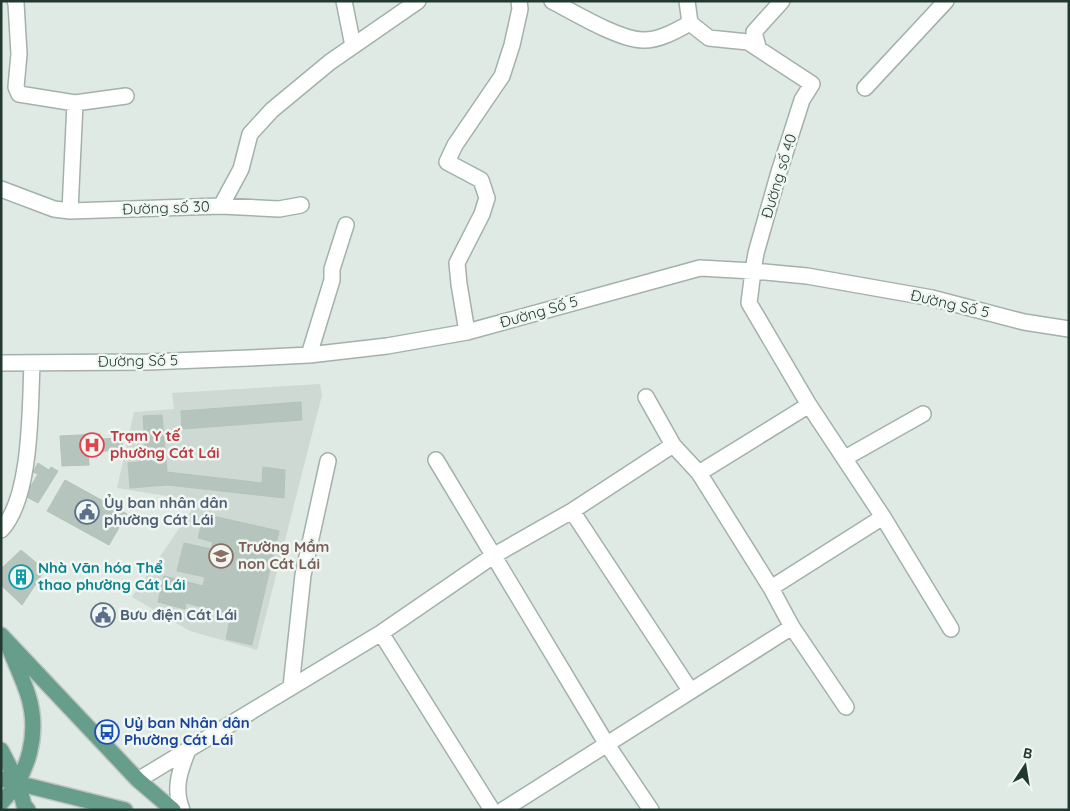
<svg xmlns="http://www.w3.org/2000/svg" width="1070" height="811" font-family="Quicksand,sans-serif">
	<style>
		.built { fill: #ced9d3 }
		.building { fill: #b5c4bd; stroke: #b3c3bb }
		.lines { fill: none; stroke-linecap: round; stroke-linejoin: round }
		.minor-casing { stroke: #a3b1ab; stroke-width: 18 }
		.major-casing { stroke: #bdc4c1; stroke-width: 18 }
		.minor { stroke: #fff; stroke-width: 15 }
		.major { stroke: #679d8b; stroke-width: 15 }
		.labels { text-anchor: middle; stroke-width: 5; stroke-linejoin: round; paint-order: stroke }
		.street-label { font-size: 15px; fill: #223931; stroke: #f0f7f3 }
		.health-label { font-size: 15px; font-weight: bold; fill: #be3a42; stroke: #f0f7f3; text-anchor: start }
		.service-label { font-size: 15px; font-weight: bold; fill: #4e5e75; stroke: #f0f7f3; text-anchor: start }
		.education-label { font-size: 15px; font-weight: bold; fill: #785e54; stroke: #f0f7f3; text-anchor: start }
		.culture-label { font-size: 15px; font-weight: bold; fill: #0d838f; stroke: #f0f7f3; text-anchor: start }
		.transit-label { font-size: 15px; font-weight: bold; fill: #164399; stroke: #f0f7f3; text-anchor: start }
	</style>
	<rect width="100%" height="100%" fill="#e0eae5"/>
	<path class="built" d="M 320,384 L 322,395 L 257,650 L 190,631 L 132,597 L 198,501 L 117,488 L 134,412 L 174,409 L 172,393 Z"/>
	<path class="building" d="M 301,402 L 302,420 L 182,429 L 181,411 Z
		M 162,415 L 167,472 L 262,483 L 263,467 L 285,470 L 284,498 L 167,485 L 130,488 L 128,463 L 146,461 L 143,416 Z
		M 100,434 L 100,439 L 122,438 L 123,450 L 88,452 L 89,465 L 62,466 L 60,436 Z
		M 38,463 L 49,470 L 51,467 L 58,471 L 38,503 L 25,496 L 38,474 L 33,472 Z
		M 65,480 L 127,514 L 109,545 L 47,511 Z
		M 204,514 L 279,531 L 252,645 L 226,639 L 231,614 L 186,603 L 185,609 L 158,602 L 164,576 L 203,586 L 205,577 L 177,571 L 184,543 L 211,549 L 213,542 L 198,538 Z
		M 21,550 L 45,570 L 22,605 L 1,585 L 1,569 Z
		M 100,602 L 115,612 L 105,627 L 90,617 Z"/>
	<g class="lines">
		<g class="minor-casing">
			<path id="minor" d="M 15,1 L 16,3 L 19,54 L 16,87 L 19,94 L 75,103 L 126,96
				M 344,1 L 353,46
				M 552,1 C 575,13 618,39 642,40 C 658,41 676,31 690,23
				M 687,1 L 690,23 L 709,38 L 748,42 L 812,84 L 802,100 L 779,172 L 756,253 L 753,271 L 749,303 L 809,405 L 883,517 L 951,629
				M 758,47 L 754,32 L 782,1
				M 865,88 L 946,1
				M 1,189 L 54,209 L 70,211 L 221,206 L 241,169 L 250,134 L 272,110 L 330,62 L 418,1
				M 221,206 L 279,209 L 301,205
				M 70,211 L 75,103
				M 467,332 L 459,284 L 457,263 L 482,214 L 487,198 L 481,180 L 447,162 L 455,145 L 502,76 L 512,45 L 520,9 L 519,1
				M 309,355 L 332,280 L 332,269 L 346,225
				M 1,363 L 147,362 L 249,358 L 309,355 L 387,346 L 467,332 L 700,268 L 753,271 L 807,276 L 932,298 L 1024,322 L 1069,329
				M 646,397 L 673,445 L 699,473 L 771,588 L 792,627 L 846,707
				M 845,458 L 923,414
				M 436,460 L 606,743 L 651,810
				M 699,473 L 809,405
				M 572,511 L 690,690
				M 1,530 C 32,498 30,407 32,363
				M 771,588 L 883,517
				M 381,633 L 492,810
				M 291,687 L 303,575 L 328,461
				M 138,780 L 381,633 L 493,556 L 572,511 L 673,445
				M 182,810 C 173,789 180,770 188,750
				M 503,810 L 792,627"/>
		</g>
		<g class="major-casing">
			<path id="major" d="M 1,635 L 138,780 L 173,810
				M 1,750 L 18,783 L 24,805 L 28,810
				M 1,779 L 125,810
				M 1,803 C 29,775 40,733 28,695 C 23,679 15,663 9,647"/>
		</g>
		<use href="#minor" class="minor"/>
		<use href="#major" class="major"/>
	</g>
	<defs>
		<g id="hospital-ring" transform="scale(1.25)"><circle r="9.5" fill="#f0f7f3" stroke="#e0444e" stroke-width="1.5"/><path d="M-5-5h3v3.5h4V-5h3V5h-3V1.5h-4V5h-3Z" fill="#e0444e"/></g>
		<g id="civic-ring" transform="scale(1.25)"><circle r="9.5" fill="#f0f7f3" stroke="#5c6f8a" stroke-width="1.5"/><path d="M-.6-6.5H3V-4.5H.6V-3L4-1V1h2V6H-6V1h2V-1L-.6-3ZM-1.2 2.5V6h2.4V2.5Z" fill="#5c6f8a"/></g>
		<g id="school-ring" transform="scale(1.25)"><circle r="9.5" fill="#f0f7f3" stroke="#8d6e63" stroke-width="1.5"/><path d="M0-5L7-2L0 1L-7-2ZM-4 1L0 2.5L4 1V4Q0 6-4 4Z" fill="#8d6e63"/></g>
		<g id="building-ring" transform="scale(1.25)"><circle r="9.5" fill="#f0f7f3" stroke="#0f9aa8" stroke-width="1.5"/><path d="M-4-6H4V6H1V3H-1V6H-4ZM-2.5-4.3h1.7v1.8h-1.7ZM.8-4.3h1.7v1.8H.8ZM-2.5-1h1.7V.8h-1.7ZM.8-1h1.7V.8H.8Z" fill="#0f9aa8"/></g>
		<g id="bus-ring" transform="scale(1.25)"><circle r="9.5" fill="#f0f7f3" stroke="#1a4fb4" stroke-width="1.5"/><path d="M-5-6H5V4H4V6H2V4H-2V6H-4V4H-5ZM-3.5-4V0h7V-4ZM-3.5 1.2v1.5H-2V1.2ZM2 1.2v1.5H3.5V1.2Z" fill="#1a4fb4"/></g>
	</defs>
	<g fill-rule="evenodd">
		<use href="#hospital-ring" x="92" y="445"/>
		<use href="#civic-ring" x="87" y="512"/>
		<use href="#school-ring" x="221" y="556"/>
		<use href="#building-ring" x="21" y="577"/>
		<use href="#civic-ring" x="103" y="615"/>
		<use href="#bus-ring" x="107" y="732"/>
	</g>
	<g class="labels">
		<g class="street-label">
			<text transform="translate(779 176) rotate(-73)" y="5">Đường số 40</text>
			<text transform="translate(166 208) rotate(-2)" y="5">Đường số 30</text>
			<text transform="translate(950 304) rotate(13)" y="5">Đường Số 5</text>
			<text transform="translate(539 312) rotate(-16)" y="5">Đường Số 5</text>
			<text transform="translate(138 361) rotate(-1)" y="5">Đường Số 5</text>
		</g>
		<g class="health-label">
			<text x="110" y="441">Trạm Y tế<tspan x="110" dy="17">phường Cát Lái</tspan></text>
		</g>
		<g class="service-label">
			<text x="104" y="508">Ủy ban nhân dân<tspan x="104" dy="17">phường Cát Lái</tspan></text>
			<text x="120" y="620">Bưu điện Cát Lái</text>
		</g>
		<g class="education-label">
			<text x="238" y="552">Trường Mầm<tspan x="238" dy="17">non Cát Lái</tspan></text>
		</g>
		<g class="culture-label">
			<text x="38" y="573">Nhà Văn hóa Thể<tspan x="38" dy="17">thao phường Cát Lái</tspan></text>
		</g>
		<g class="transit-label">
			<text x="124" y="728">Uỷ ban Nhân dân<tspan x="124" dy="17">Phường Cát Lái</tspan></text>
		</g>
	</g>
	<rect width="1070" height="811" fill="none" stroke="#223931" stroke-width="5"/>
	<g transform="translate(1025 766) rotate(12)" stroke="#f0f7f3" stroke-width="4" paint-order="stroke">
	<path d="M0-4L9 19L0 12L-9 19Z" fill="#223931"/>
	<text y="-8" font-size="14" font-weight="bold" text-anchor="middle" fill="#223931">B</text>
	</g>
</svg>
